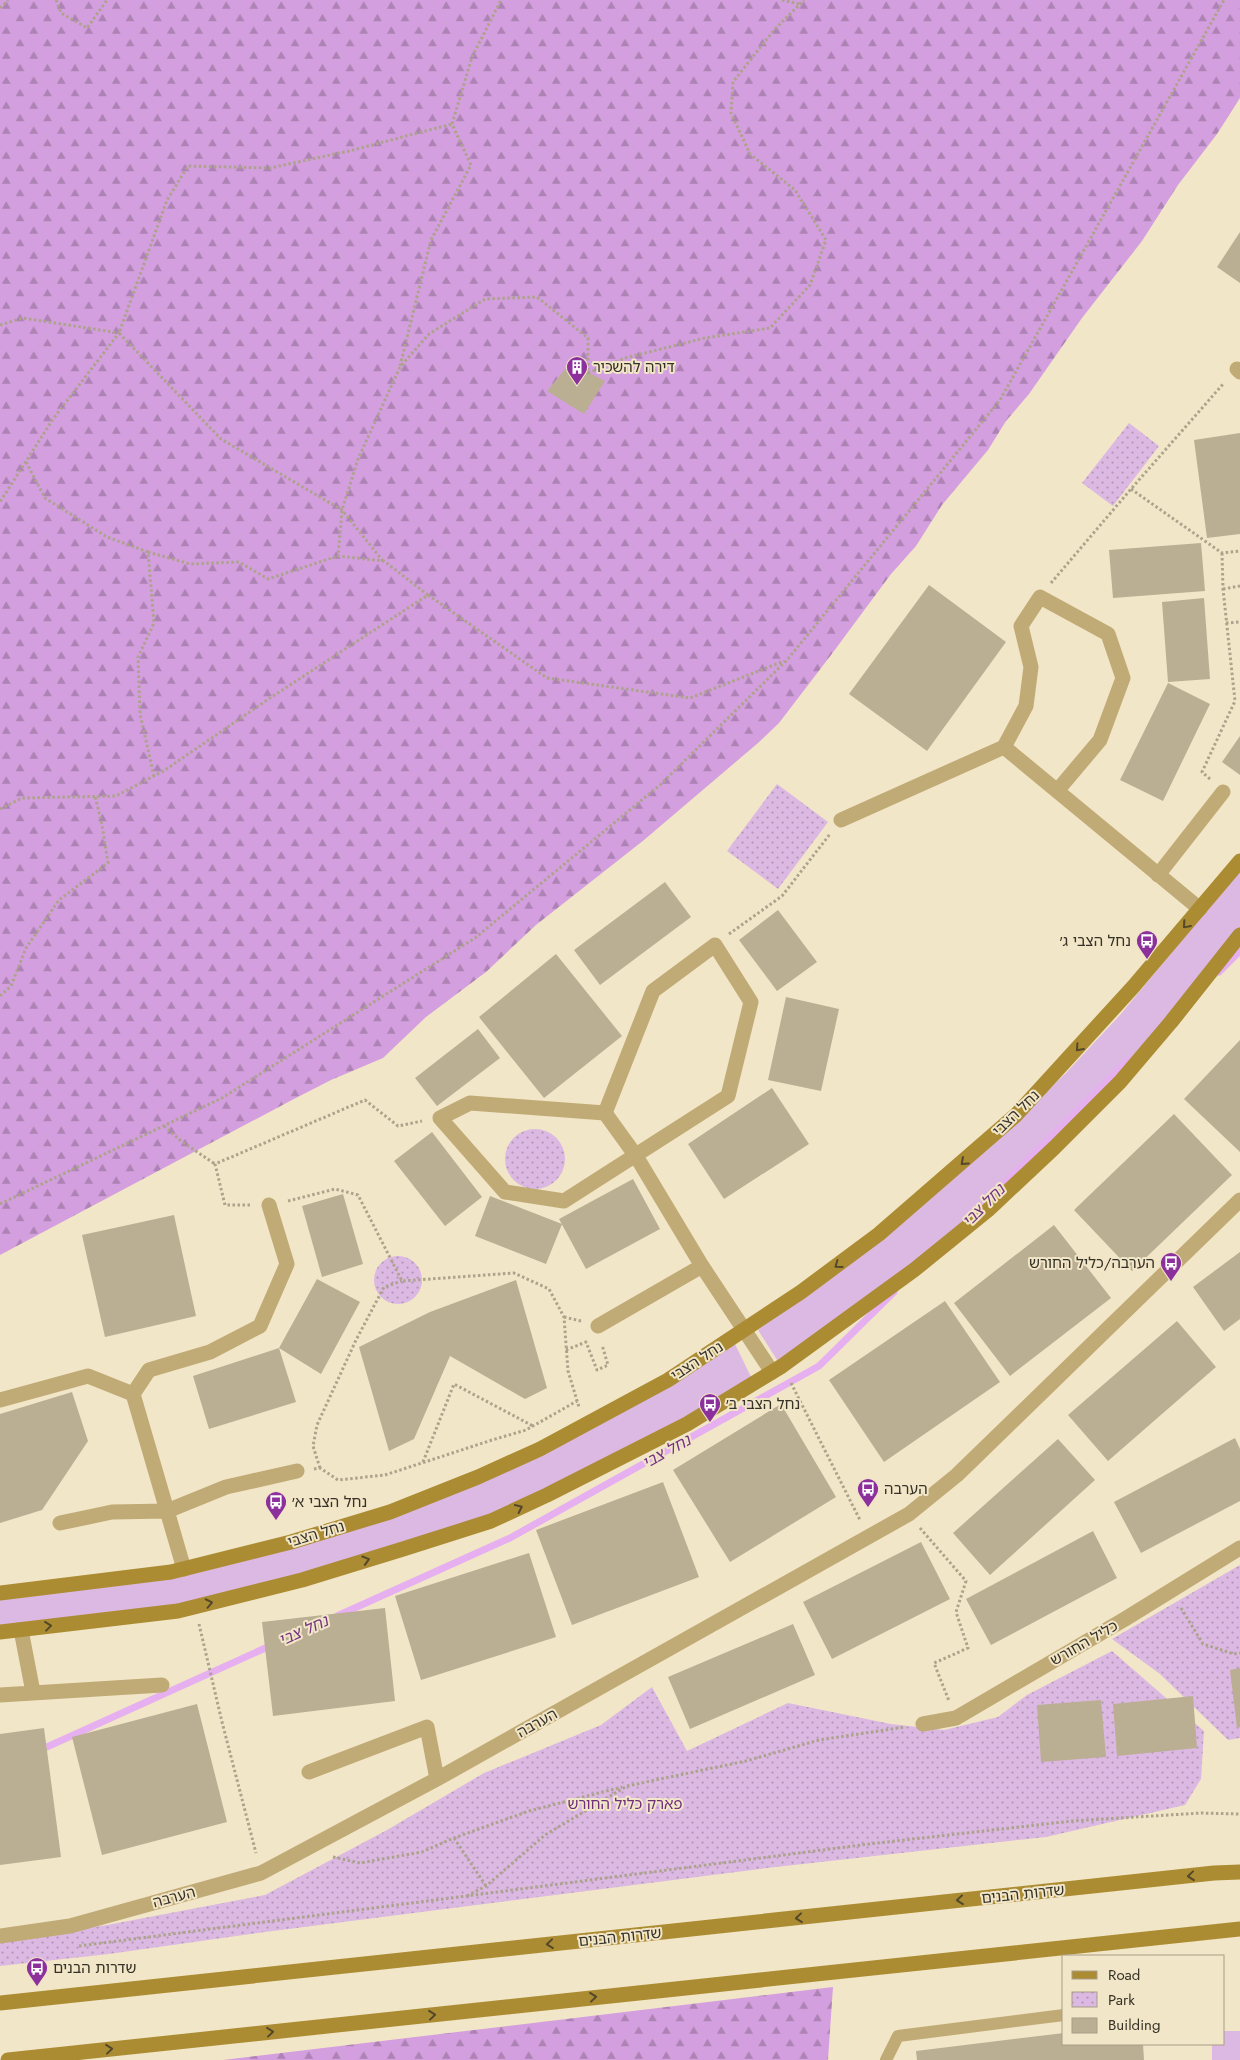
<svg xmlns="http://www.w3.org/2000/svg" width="1240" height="2060" font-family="Jost,'Noto Sans Hebrew',sans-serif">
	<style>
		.grass { fill: #dcb9e2 }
		.forest { fill: url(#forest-firs) }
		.park { fill: url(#park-dots) }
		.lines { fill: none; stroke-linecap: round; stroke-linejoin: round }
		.stream { stroke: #e6aff0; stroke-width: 7 }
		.building { fill: #baaf92 }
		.path { stroke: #ada38c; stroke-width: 3; stroke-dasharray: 2.5 2.5; stroke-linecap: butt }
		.lane { stroke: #c0aa75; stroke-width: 12 }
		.street { stroke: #c0aa75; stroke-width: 15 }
		.secondary { stroke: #ac8c32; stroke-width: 15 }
		.oneway { stroke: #54482a }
		.labels { text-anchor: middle; stroke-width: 4; stroke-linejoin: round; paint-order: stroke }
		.poi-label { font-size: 15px; fill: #373227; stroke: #f2e6c8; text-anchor: start }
		.street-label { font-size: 15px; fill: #373227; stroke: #f2e6c8 }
		.park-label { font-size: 15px; fill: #6f2f7b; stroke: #f2e6c8 }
		.water-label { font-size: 16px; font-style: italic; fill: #753581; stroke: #f2e6c8 }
	</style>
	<defs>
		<pattern id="forest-firs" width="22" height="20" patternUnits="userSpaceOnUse" patternTransform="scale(1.25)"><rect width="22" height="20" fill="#d49fde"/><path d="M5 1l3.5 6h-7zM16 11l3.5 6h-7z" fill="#ad82b4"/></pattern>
		<pattern id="park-dots" width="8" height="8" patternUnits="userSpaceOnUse" patternTransform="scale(1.25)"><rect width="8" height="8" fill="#dcb9e2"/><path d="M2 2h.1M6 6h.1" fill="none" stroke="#b397b7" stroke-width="1.8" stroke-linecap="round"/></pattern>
	</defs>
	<rect width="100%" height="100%" fill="#f2e6c8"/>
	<path class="grass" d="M 1240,870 L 1240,931 L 1117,1080 L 969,1222 L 779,1363 L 758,1330 L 981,1154 L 1066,1073 L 1120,1015 Z
		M 735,1344 L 753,1381 L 686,1420 L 492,1518 L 230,1597 L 0,1629 L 0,1596 L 108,1584 L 442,1496 Z
		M 1224,2031 L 1240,2031 L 1240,2060 L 1212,2060 L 1212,2044 L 1224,2044 Z"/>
	<path class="forest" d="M 0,0 L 1240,0 L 1240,98 L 1217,134 L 1178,185 L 1142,241 L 1082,318 L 1029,394 L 1006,421 L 988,450 L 942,505 L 916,546 L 891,574 L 831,655 L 779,723 L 758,743 L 644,840 L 536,925 L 486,972 L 426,1017 L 383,1058 L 331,1080 L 292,1100 L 0,1255 Z
		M 833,1987 L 828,2060 L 223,2060 Z"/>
	<path class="park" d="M 1129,423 L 1159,446 L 1113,506 L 1082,483 Z
		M 777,784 L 828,822 L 778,889 L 727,851 Z
		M505 1159a30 30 0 1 1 60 0a30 30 0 1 1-60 0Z
		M374 1280a24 24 0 1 1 48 0a24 24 0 1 1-48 0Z
		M 1240,1565 L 1240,1738 L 1228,1740 L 1160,1674 L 1112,1639 Z
		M 1112,1651 L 1204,1731 L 1201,1779 L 1185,1805 L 1046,1837 L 767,1868 L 265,1932 L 109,1954 L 0,1966 L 0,1940 L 107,1925 L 265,1895 L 387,1830 L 484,1773 L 601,1725 L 652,1687 L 687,1751 L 788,1703 L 891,1724 L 944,1730 L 998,1717 L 1027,1695 Z"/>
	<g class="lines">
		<path class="stream" d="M 1219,972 L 1240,951
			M 984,1204 L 1129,1060
			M 337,1616 L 510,1538 L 819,1366 L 894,1292
			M 38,1751 L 272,1645"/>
	</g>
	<path class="building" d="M 1240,232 L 1240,283 L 1217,267 Z
		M 570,363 L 605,381 L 584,414 L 547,391 Z
		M 1240,433 L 1240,534 L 1207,538 L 1194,440 Z
		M 1201,543 L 1205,591 L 1113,598 L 1109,550 Z
		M 929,585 L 1006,642 L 927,751 L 849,694 Z
		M 1204,598 L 1210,679 L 1168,682 L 1162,602 Z
		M 1168,683 L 1210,704 L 1163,801 L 1120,780 Z
		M 1240,736 L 1240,775 L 1222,762 Z
		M 665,882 L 691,917 L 600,985 L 574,950 Z
		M 778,910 L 817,962 L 777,991 L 739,940 Z
		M 556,954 L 622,1036 L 544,1098 L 479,1017 Z
		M 786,997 L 839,1009 L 821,1091 L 768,1080 Z
		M 478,1029 L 500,1058 L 437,1106 L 415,1078 Z
		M 1240,1040 L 1240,1152 L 1184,1099 Z
		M 772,1088 L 809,1144 L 724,1199 L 688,1144 Z
		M 1174,1114 L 1232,1175 L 1132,1271 L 1074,1210 Z
		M 432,1132 L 482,1197 L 445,1226 L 394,1161 Z
		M 633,1179 L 660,1229 L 586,1269 L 559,1219 Z
		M 343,1194 L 363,1264 L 322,1277 L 302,1206 Z
		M 490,1196 L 562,1224 L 546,1264 L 475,1236 Z
		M 174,1215 L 196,1316 L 105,1337 L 82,1235 Z
		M 1054,1225 L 1111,1298 L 1010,1376 L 954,1303 Z
		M 1240,1252 L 1240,1319 L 1224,1331 L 1193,1287 Z
		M 317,1279 L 360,1302 L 321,1374 L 279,1348 L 296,1402 L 209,1429 L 193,1376 L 279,1348 Z
		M 516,1280 L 547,1388 L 525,1399 L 450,1356 L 414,1439 L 389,1451 L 359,1347 L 430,1312 Z
		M 945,1301 L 1000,1382 L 884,1462 L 829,1380 Z
		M 1177,1321 L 1216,1367 L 1108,1461 L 1068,1415 Z
		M 72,1392 L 88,1441 L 42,1510 L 0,1523 L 0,1414 Z
		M 781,1404 L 836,1497 L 730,1562 L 673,1470 Z
		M 1235,1438 L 1240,1449 L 1240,1501 L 1141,1553 L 1114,1502 Z
		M 1058,1439 L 1095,1480 L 990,1575 L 953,1533 Z
		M 663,1482 L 699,1577 L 572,1625 L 536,1530 Z
		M 1093,1531 L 1117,1578 L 991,1645 L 966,1599 Z
		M 921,1542 L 950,1599 L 832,1659 L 803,1602 Z
		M 529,1553 L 556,1637 L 421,1680 L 395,1596 Z
		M 385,1608 L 395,1701 L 273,1716 L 262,1622 Z
		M 793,1624 L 815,1675 L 690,1729 L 668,1677 Z
		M 1240,1668 L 1240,1727 L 1237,1728 L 1230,1670 Z
		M 1193,1696 L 1197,1748 L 1117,1756 L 1113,1704 Z
		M 1101,1700 L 1106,1757 L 1041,1762 L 1037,1705 Z
		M 197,1704 L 227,1822 L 102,1855 L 72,1737 Z
		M 44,1728 L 61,1857 L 0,1865 L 0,1734 Z
		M 1064,2033 L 1064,2044 L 1143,2044 L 1144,2060 L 917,2060 L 916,2051 Z"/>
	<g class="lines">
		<path class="path" d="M 56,0 L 61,13 L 87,28 L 107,0
			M 782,0 L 799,4
			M 0,8 L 8,0
			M 0,325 L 23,318 L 119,333 L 53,419 L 0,502
			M 400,366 L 431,240 L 471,165 L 452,124 L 472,57 L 501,0
			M 26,462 L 45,498 L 107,537 L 148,552 L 154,623 L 138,657 L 140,714 L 154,776
			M 1131,489 L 1222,553 L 1240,551
			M 148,552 L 190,564 L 239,562 L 268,579 L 338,556
			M 383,561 L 342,510 L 221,439 L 119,333 L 167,200 L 188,166 L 270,168 L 349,151 L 452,124
			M 1051,583 L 1131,489 L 1224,383
			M 1223,589 L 1240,586
			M 428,595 L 384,561 L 338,556 L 342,510 L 358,459 L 400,367 L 429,334 L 485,299 L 537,297 L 588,338 L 588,373 L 625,358 L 705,338 L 770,328 L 810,285 L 826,240 L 795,190 L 750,154 L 731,113 L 733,82 L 774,30 L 804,0
			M 1226,623 L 1240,622
			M 1210,779 L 1202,772 L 1235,701 L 1223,589 L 1222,553
			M 0,809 L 22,798 L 116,796 L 165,770 L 270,698 L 428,595 L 547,678 L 690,698 L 784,661
			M 729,934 L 782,896 L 830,834
			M 0,996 L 11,986 L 26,948 L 59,900 L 108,863 L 102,825 L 95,796
			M 164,1126 L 181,1141 L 215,1164
			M 288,1201 L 335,1189 L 358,1195 L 402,1281 L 514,1273 L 549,1289 L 564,1317 L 568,1371 L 579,1407
			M 0,1204 L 222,1098 L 475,938 L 660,785 L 787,660 L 1000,400 L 1224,0
			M 250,1205 L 225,1205 L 215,1164 L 365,1100 L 398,1126 L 422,1121
			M 564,1317 L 581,1321
			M 566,1350 L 586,1342 L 597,1370 L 608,1365 L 602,1345
			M 791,1383 L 860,1520
			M 423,1462 L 454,1384 L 533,1426
			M 320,1468 L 313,1446 L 317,1425 L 356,1340 L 384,1287 L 402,1281
			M 314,1469 L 320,1468 L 338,1480 L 385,1475 L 492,1440 L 526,1430 L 577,1401
			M 920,1528 L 966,1581 L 956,1612 L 968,1648 L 934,1663 L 949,1701
			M 1181,1608 L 1203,1644 L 1234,1654 L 1240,1653
			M 199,1624 L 222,1722 L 256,1853
			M 454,1838 L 486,1886
			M 333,1857 L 360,1863 L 422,1852 L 454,1838 L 529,1811 L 622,1787
			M 467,1896 L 486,1886 L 545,1835 L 627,1786 L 746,1761 L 819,1740 L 905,1727
			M 79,1946 L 869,1844 L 1072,1821 L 1201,1813 L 1240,1814"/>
		<path class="lane" d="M 886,2060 L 898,2036 L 1064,2015"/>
		<path class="street" d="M 1237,369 L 1240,372
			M 1004,747 L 1200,909
			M 841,820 L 1004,747 L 1026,706 L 1031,667 L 1021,626 L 1040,597 L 1108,634 L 1123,678 L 1100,740 L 1057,791
			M 1158,875 L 1223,792
			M 605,1113 L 653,991 L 715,945 L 751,1002 L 728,1096 L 564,1201 L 505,1192 L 440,1118 L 470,1103 L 605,1113 L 636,1156 L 702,1266 L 772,1372
			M 598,1326 L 702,1266
			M 0,1400 L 88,1376 L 133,1394
			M 60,1523 L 112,1512 L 167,1511 L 226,1487 L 297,1471
			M 184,1569 L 133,1394 L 149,1370 L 210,1352 L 260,1326 L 287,1264 L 269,1205
			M 21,1630 L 33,1692
			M 0,1695 L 162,1685
			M 923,1724 L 956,1718 L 1125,1619 L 1240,1548
			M 309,1772 L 427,1727 L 437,1779
			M 0,1936 L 70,1926 L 261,1873 L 437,1779 L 909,1514 L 957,1475 L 1240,1200"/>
		<path class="secondary" d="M 0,1593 L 171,1572 L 291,1542 L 390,1512 L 478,1477 L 540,1449 L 668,1380 L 801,1292 L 879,1234 L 1016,1115 L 1133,987 L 1240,861
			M 0,1632 L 178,1611 L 302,1580 L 403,1549 L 491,1521 L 547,1495 L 687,1424 L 782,1366 L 914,1270 L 988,1210 L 1054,1148 L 1120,1082 L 1171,1022 L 1240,935
			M 0,2003 L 1214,1873 L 1240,1872
			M 8,2060 L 1240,1929"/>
	</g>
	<defs><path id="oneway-chevron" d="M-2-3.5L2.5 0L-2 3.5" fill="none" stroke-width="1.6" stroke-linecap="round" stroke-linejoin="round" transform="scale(1.25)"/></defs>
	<g class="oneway">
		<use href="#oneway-chevron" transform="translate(1186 925) rotate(131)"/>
		<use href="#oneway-chevron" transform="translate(1079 1048) rotate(132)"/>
		<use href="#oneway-chevron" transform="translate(964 1162) rotate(138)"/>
		<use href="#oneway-chevron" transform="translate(838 1265) rotate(144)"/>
		<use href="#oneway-chevron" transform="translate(519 1508) rotate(-25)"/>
		<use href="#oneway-chevron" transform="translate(366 1560) rotate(-17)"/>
		<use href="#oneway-chevron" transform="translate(209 1603) rotate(-12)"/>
		<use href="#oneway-chevron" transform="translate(48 1626) rotate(-7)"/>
		<use href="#oneway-chevron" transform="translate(1191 1876) rotate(174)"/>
		<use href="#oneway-chevron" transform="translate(960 1900) rotate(174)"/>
		<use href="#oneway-chevron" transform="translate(799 1918) rotate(174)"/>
		<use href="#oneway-chevron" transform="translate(550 1944) rotate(174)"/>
		<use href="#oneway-chevron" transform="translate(593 1997) rotate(-6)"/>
		<use href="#oneway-chevron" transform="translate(432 2015) rotate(-6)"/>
		<use href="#oneway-chevron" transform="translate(270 2032) rotate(-6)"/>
		<use href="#oneway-chevron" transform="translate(109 2049) rotate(-6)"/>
	</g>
	<defs>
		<g id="building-pin" transform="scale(1.125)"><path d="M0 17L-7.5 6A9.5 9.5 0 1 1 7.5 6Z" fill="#8c319c" stroke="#f2e6c8"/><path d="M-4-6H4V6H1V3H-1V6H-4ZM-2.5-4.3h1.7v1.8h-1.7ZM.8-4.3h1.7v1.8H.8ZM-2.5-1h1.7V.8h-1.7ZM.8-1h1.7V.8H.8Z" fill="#fff"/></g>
		<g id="bus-pin" transform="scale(1.125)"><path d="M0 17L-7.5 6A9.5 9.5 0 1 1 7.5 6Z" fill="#8c319c" stroke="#f2e6c8"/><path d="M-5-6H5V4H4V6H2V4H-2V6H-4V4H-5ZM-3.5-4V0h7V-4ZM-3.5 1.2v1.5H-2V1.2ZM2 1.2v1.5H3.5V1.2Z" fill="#fff"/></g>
	</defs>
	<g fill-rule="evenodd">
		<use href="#building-pin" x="577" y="367"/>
		<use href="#bus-pin" x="1147" y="941"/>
		<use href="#bus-pin" x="1171" y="1263"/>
		<use href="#bus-pin" x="710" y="1404"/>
		<use href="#bus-pin" x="868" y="1489"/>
		<use href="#bus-pin" x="276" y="1502"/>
		<use href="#bus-pin" x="37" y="1968"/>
	</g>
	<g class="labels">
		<g class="poi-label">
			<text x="593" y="372">דירה להשכיר</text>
			<text x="1131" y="946" text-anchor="end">נחל הצבי ג׳</text>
			<text x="1155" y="1268" text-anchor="end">הערבה/כליל החורש</text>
			<text x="726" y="1409">נחל הצבי ב׳</text>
			<text x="884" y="1494">הערבה</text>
			<text x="292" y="1507">נחל הצבי א׳</text>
			<text x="53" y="1973">שדרות הבנים</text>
		</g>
		<g class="street-label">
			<text transform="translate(1016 1113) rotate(-44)" y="5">נחל הצבי</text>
			<text transform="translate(697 1361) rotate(-33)" y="5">נחל הצבי</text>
			<text transform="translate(316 1534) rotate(-17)" y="5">נחל הצבי</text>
			<text transform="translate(1084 1643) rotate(-30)" y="5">כליל החורש</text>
			<text transform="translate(537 1723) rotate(-29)" y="5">הערבה</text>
			<text transform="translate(1023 1894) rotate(-6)" y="5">שדרות הבנים</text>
			<text transform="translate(174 1897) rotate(-15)" y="5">הערבה</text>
			<text transform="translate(620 1937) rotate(-6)" y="5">שדרות הבנים</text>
		</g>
		<g class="park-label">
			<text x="625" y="1809">פארק כליל החורש</text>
		</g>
		<g class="water-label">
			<text transform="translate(983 1205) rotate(-45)" y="6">נחל צבי</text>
			<text transform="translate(666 1451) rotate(-29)" y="6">נחל צבי</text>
			<text transform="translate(303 1630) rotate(-24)" y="6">נחל צבי</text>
		</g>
	</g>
	<rect x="1062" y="1955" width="162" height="90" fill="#f2e6c8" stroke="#a79e88"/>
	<rect x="1072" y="1971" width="25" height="8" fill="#ac8c32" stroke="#a79e88"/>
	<text x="1108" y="1980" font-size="15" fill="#373227">Road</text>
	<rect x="1072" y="1992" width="25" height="15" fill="url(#park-dots)" stroke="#a79e88"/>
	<text x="1108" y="2005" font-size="15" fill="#373227">Park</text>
	<rect x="1072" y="2018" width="25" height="15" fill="#baaf92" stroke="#a79e88"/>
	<text x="1108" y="2030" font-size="15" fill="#373227">Building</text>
</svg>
